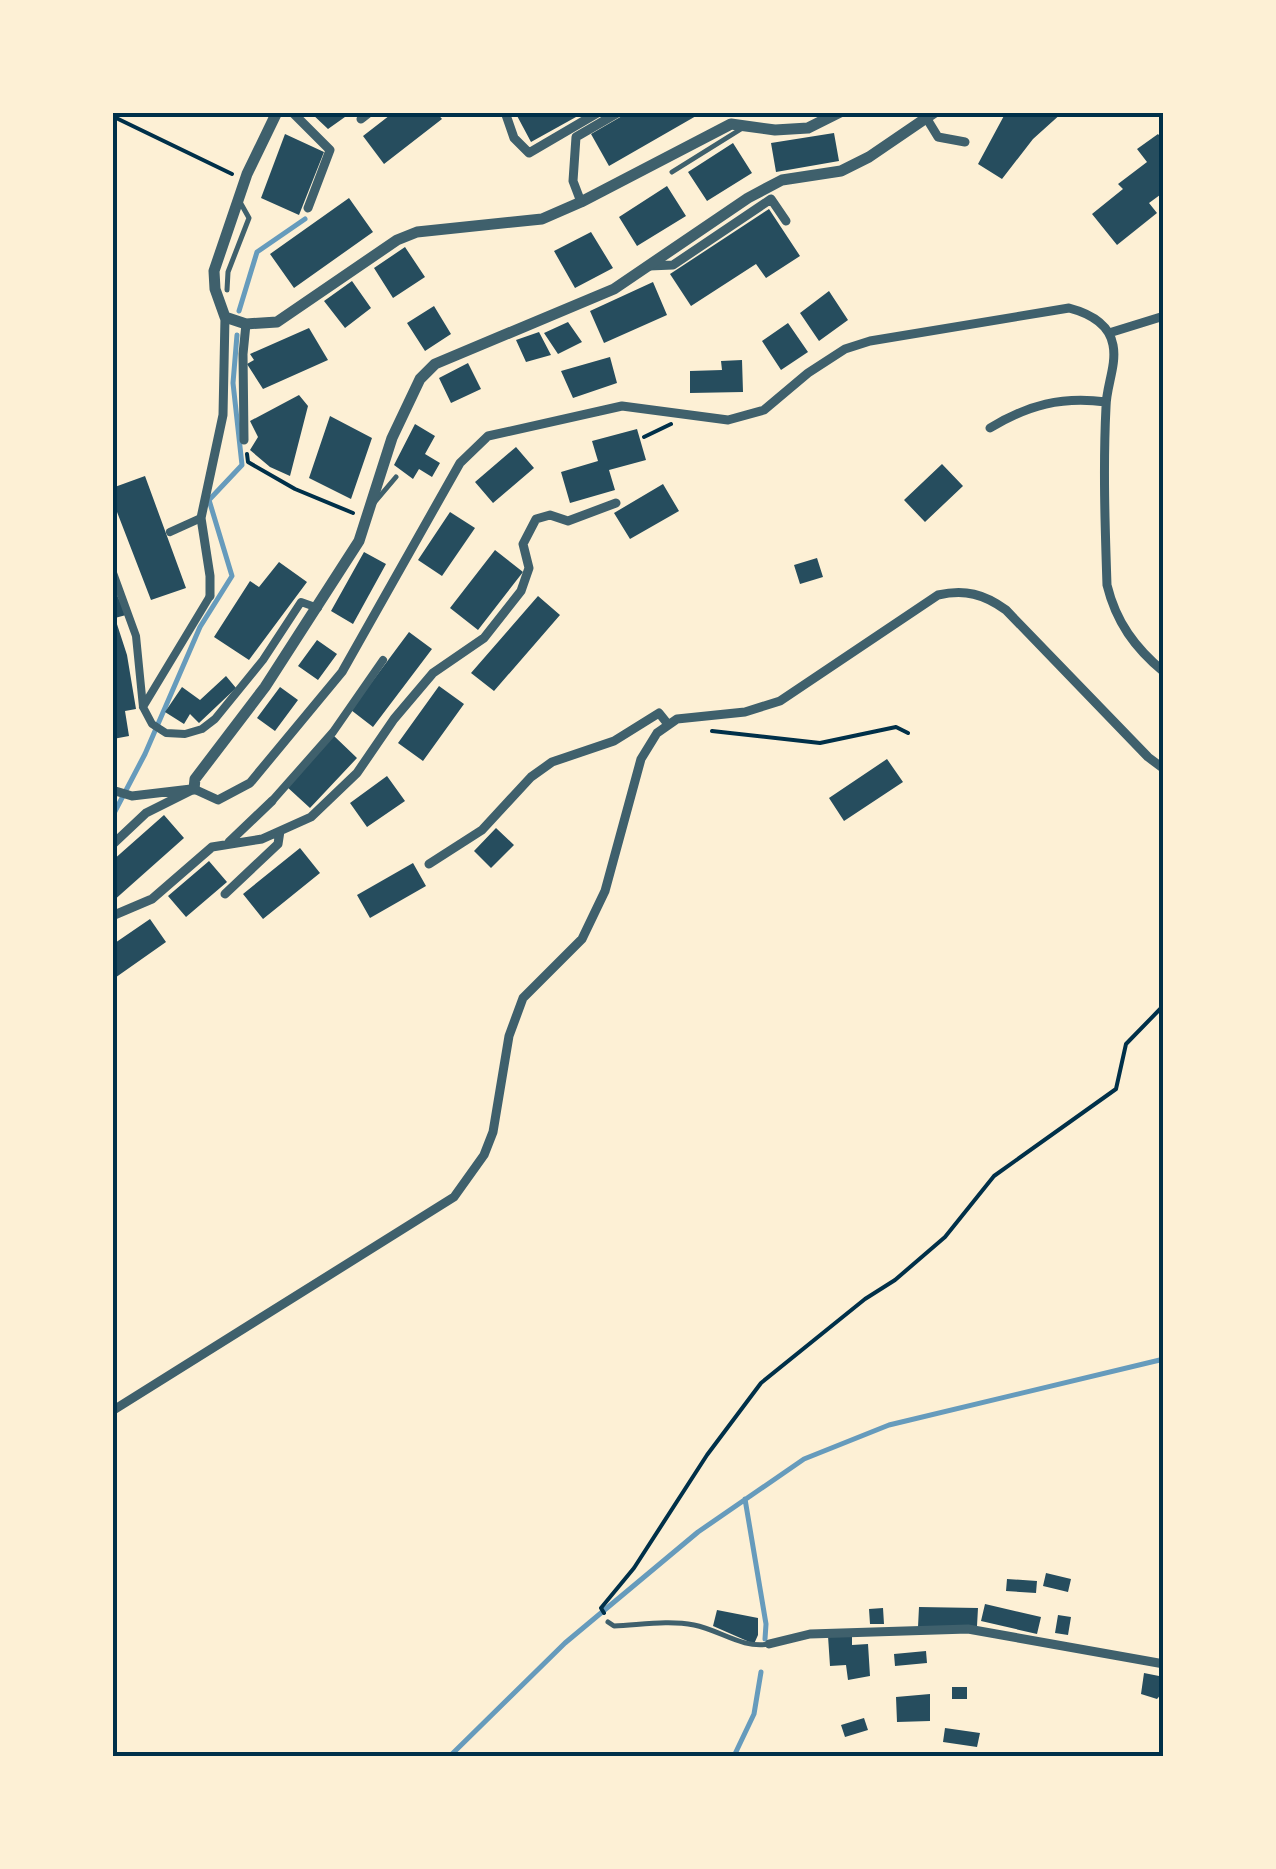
<svg xmlns="http://www.w3.org/2000/svg" width="1276" height="1869" font-family="'PT Sans Narrow',sans-serif">
	<style>
		.lines { fill: none; stroke-linecap: round; stroke-linejoin: round }
		.stream { stroke: #669bbc; stroke-width: 5 }
		.building { fill: #264d5e }
		.path { stroke: #003049; stroke-width: 4 }
		.service { stroke: #3f606c; stroke-width: 5 }
		.pedestrian { stroke: #3f606c; stroke-width: 8 }
		.minor { stroke: #3f606c; stroke-width: 9 }
		.tertiary { stroke: #3f606c; stroke-width: 11 }
		.neatline { fill: none; stroke: #003049; stroke-width: 4 }
	</style>
	<rect width="100%" height="100%" fill="#fdf0d5"/>
	<g class="lines">
		<path class="stream" d="M 239,311 L 257,252 L 305,219
			M 112,817 L 145,754 L 200,627 L 232,576 L 209,500 L 242,465 L 233,383 L 237,335
			M 745,1499 L 766,1624 L 765,1639
			M 450,1756 L 565,1643 L 698,1532 L 804,1459 L 889,1425 L 1164,1359
			M 734,1756 L 754,1714 L 761,1672"/>
	</g>
	<path class="building" d="M 310,112 L 352,112 L 328,129 Z
		M 394,112 L 436,112 L 442,119 L 384,164 L 363,136 Z
		M 515,112 L 585,112 L 531,142 Z
		M 629,112 L 703,112 L 609,166 L 591,134 Z
		M 1006,112 L 1063,112 L 1033,139 L 1002,179 L 978,164 Z
		M 834,133 L 839,161 L 776,172 L 771,143 Z
		M 285,134 L 324,152 L 299,215 L 261,198 Z
		M 1158,134 L 1164,141 L 1164,192 L 1149,203 L 1157,213 L 1117,245 L 1092,214 L 1123,189 L 1118,184 L 1147,162 L 1137,149 Z
		M 733,143 L 752,173 L 707,201 L 688,172 Z
		M 667,186 L 686,216 L 637,246 L 619,217 Z
		M 349,198 L 373,232 L 294,288 L 270,254 Z
		M 769,209 L 800,256 L 766,278 L 756,264 L 691,306 L 670,274 Z
		M 591,232 L 613,268 L 575,288 L 554,251 Z
		M 405,247 L 425,277 L 393,298 L 374,268 Z
		M 352,281 L 371,308 L 345,328 L 324,301 Z
		M 653,282 L 667,315 L 604,343 L 590,311 Z
		M 829,291 L 848,320 L 819,341 L 800,313 Z
		M 434,306 L 451,334 L 425,351 L 407,323 Z
		M 568,322 L 582,342 L 558,354 L 544,333 Z
		M 788,323 L 808,352 L 781,370 L 762,341 Z
		M 309,328 L 328,360 L 263,389 L 247,364 L 254,360 L 250,354 Z
		M 539,332 L 551,355 L 526,362 L 516,340 Z
		M 610,357 L 617,383 L 573,398 L 561,371 Z
		M 742,360 L 743,392 L 690,393 L 690,371 L 722,370 L 721,361 Z
		M 468,363 L 481,389 L 451,403 L 439,378 Z
		M 299,395 L 308,406 L 290,476 L 270,467 L 250,450 L 258,437 L 250,421 Z
		M 330,416 L 372,438 L 351,499 L 309,478 Z
		M 415,424 L 435,436 L 425,454 L 440,463 L 432,477 L 419,469 L 413,479 L 394,465 Z
		M 637,429 L 646,460 L 609,470 L 615,490 L 570,503 L 561,472 L 598,461 L 592,441 Z
		M 516,447 L 534,468 L 493,503 L 475,482 Z
		M 942,464 L 963,486 L 925,522 L 904,500 Z
		M 145,476 L 186,588 L 151,600 L 112,499 L 112,488 Z
		M 663,484 L 679,511 L 630,539 L 614,513 Z
		M 450,512 L 475,528 L 442,576 L 418,560 Z
		M 495,550 L 523,572 L 478,630 L 450,608 Z
		M 364,552 L 386,564 L 353,624 L 331,611 Z
		M 817,558 L 823,577 L 800,584 L 794,565 Z
		M 279,562 L 307,582 L 249,660 L 214,637 L 250,581 L 259,587 Z
		M 113,586 L 126,615 L 115,618 L 127,655 L 136,709 L 125,711 L 129,736 L 113,739 Z
		M 538,596 L 560,615 L 494,691 L 471,673 Z
		M 409,632 L 432,649 L 373,727 L 351,710 Z
		M 317,640 L 337,654 L 318,680 L 298,666 Z
		M 226,676 L 236,688 L 199,723 L 190,714 L 184,724 L 165,712 L 182,687 L 200,700 Z
		M 439,686 L 464,704 L 423,761 L 398,743 Z
		M 280,687 L 298,700 L 275,731 L 257,718 Z
		M 333,735 L 357,758 L 310,808 L 286,786 Z
		M 887,759 L 903,782 L 844,821 L 829,798 Z
		M 387,776 L 405,801 L 367,827 L 350,803 Z
		M 164,815 L 184,838 L 112,902 L 112,861 Z
		M 496,828 L 514,845 L 491,868 L 474,851 Z
		M 300,848 L 320,873 L 263,919 L 243,894 Z
		M 209,861 L 227,882 L 186,917 L 168,896 Z
		M 413,863 L 426,886 L 370,918 L 357,895 Z
		M 150,919 L 166,942 L 112,980 L 112,945 Z
		M 1046,1573 L 1071,1579 L 1068,1592 L 1043,1586 Z
		M 1007,1579 L 1037,1581 L 1036,1593 L 1006,1591 Z
		M 985,1604 L 1041,1617 L 1037,1634 L 981,1621 Z
		M 919,1607 L 978,1608 L 977,1626 L 918,1627 Z
		M 883,1608 L 884,1624 L 870,1624 L 869,1609 Z
		M 717,1610 L 758,1618 L 758,1635 L 754,1644 L 713,1626 Z
		M 1058,1615 L 1071,1617 L 1068,1635 L 1055,1633 Z
		M 852,1634 L 852,1645 L 868,1644 L 870,1676 L 848,1680 L 846,1665 L 830,1666 L 828,1636 Z
		M 926,1651 L 927,1663 L 895,1666 L 894,1654 Z
		M 1144,1673 L 1164,1677 L 1164,1691 L 1157,1699 L 1141,1694 Z
		M 952,1687 L 967,1687 L 967,1699 L 952,1699 Z
		M 930,1694 L 930,1721 L 897,1722 L 896,1697 Z
		M 864,1718 L 868,1730 L 845,1737 L 841,1725 Z
		M 945,1728 L 980,1733 L 977,1747 L 943,1742 Z"/>
	<g class="lines">
		<path class="path" d="M 112,116 L 232,174
			M 644,437 L 671,424
			M 247,454 L 248,462 L 295,489 L 353,513
			M 712,731 L 820,743 L 896,727 L 908,733
			M 604,1613 L 601,1608 L 634,1568 L 707,1455 L 761,1383 L 865,1299 L 895,1280 L 945,1237 L 994,1176 L 1116,1089 L 1126,1044 L 1164,1005"/>
		<path class="service" d="M 672,172 L 741,129
			M 227,290 L 228,272 L 249,218 L 240,202
			M 374,503 L 396,477
			M 608,1622 L 614,1626 C 640,1625 668,1620 694,1625 C 720,1630 742,1649 769,1644"/>
		<path class="pedestrian" d="M 170,532 L 201,518
			M 112,570 L 136,636 L 143,707 L 152,724 L 166,733 L 185,734 L 202,729 L 215,719 L 263,660 L 301,602 L 318,608
			M 143,707 L 210,596
			M 272,801 L 333,732 L 383,660"/>
		<path class="minor" d="M 292,112 L 330,150 L 308,208
			M 505,112 L 514,138 L 529,153 L 599,112
			M 361,119 L 370,112
			M 927,119 L 938,137 L 965,142
			M 581,202 L 573,181 L 576,137 L 619,112
			M 649,266 L 673,265 L 771,199 L 786,221
			M 1109,333 L 1164,316
			M 990,428 C 1028,405 1062,396 1106,402
			M 244,440 L 243,354 L 246,324
			M 210,596 L 210,576 L 201,518 L 223,415 L 225,317
			M 194,789 L 218,800 L 250,783 L 342,672 L 460,463 L 488,436 L 622,406 L 728,420 L 764,410 L 808,373 L 845,349 L 870,341 L 1069,308 C 1088,313 1109,323 1113,345 C 1117,365 1106,387 1106,407 C 1103,466 1105,526 1107,585 C 1116,622 1135,648 1164,672
			M 112,790 L 132,796 L 191,789
			M 229,842 L 272,801
			M 112,845 L 146,813 L 194,789
			M 429,864 L 482,830 L 531,777 L 552,762 L 614,741 L 659,713 L 667,723
			M 225,894 L 278,844 L 280,831
			M 112,916 L 152,899 L 212,847 L 262,839 L 311,817 L 357,773 L 394,719 L 433,673 L 484,638 L 521,591 L 529,568 L 523,544 L 536,519 L 550,515 L 568,521 L 616,503
			M 112,1411 L 454,1197 L 484,1155 L 493,1132 L 509,1036 L 523,998 L 582,939 L 605,891 L 641,759 L 657,733 L 677,719 L 745,712 L 780,701 L 938,595 C 965,589 984,594 1006,610 L 1148,757 L 1164,769
			M 769,1644 L 810,1634 L 968,1629 L 1164,1664"/>
		<path class="tertiary" d="M 277,112 L 247,174 L 214,271 L 215,289 L 225,317 L 246,324 L 277,322 L 397,240 L 417,232 L 542,219 L 581,202 L 731,124 L 775,130 L 808,128 L 840,112
			M 194,789 L 195,779 L 265,687 L 359,541 L 392,438 L 420,379 L 435,364 L 614,289 L 748,198 L 782,180 L 841,171 L 869,157 L 935,112"/>
	</g>
	<rect width="1276" height="1869" fill="none" stroke="#fdf0d5" stroke-width="230"/>
	<rect x="115" y="115" width="1046" height="1639" class="neatline"/>
</svg>
